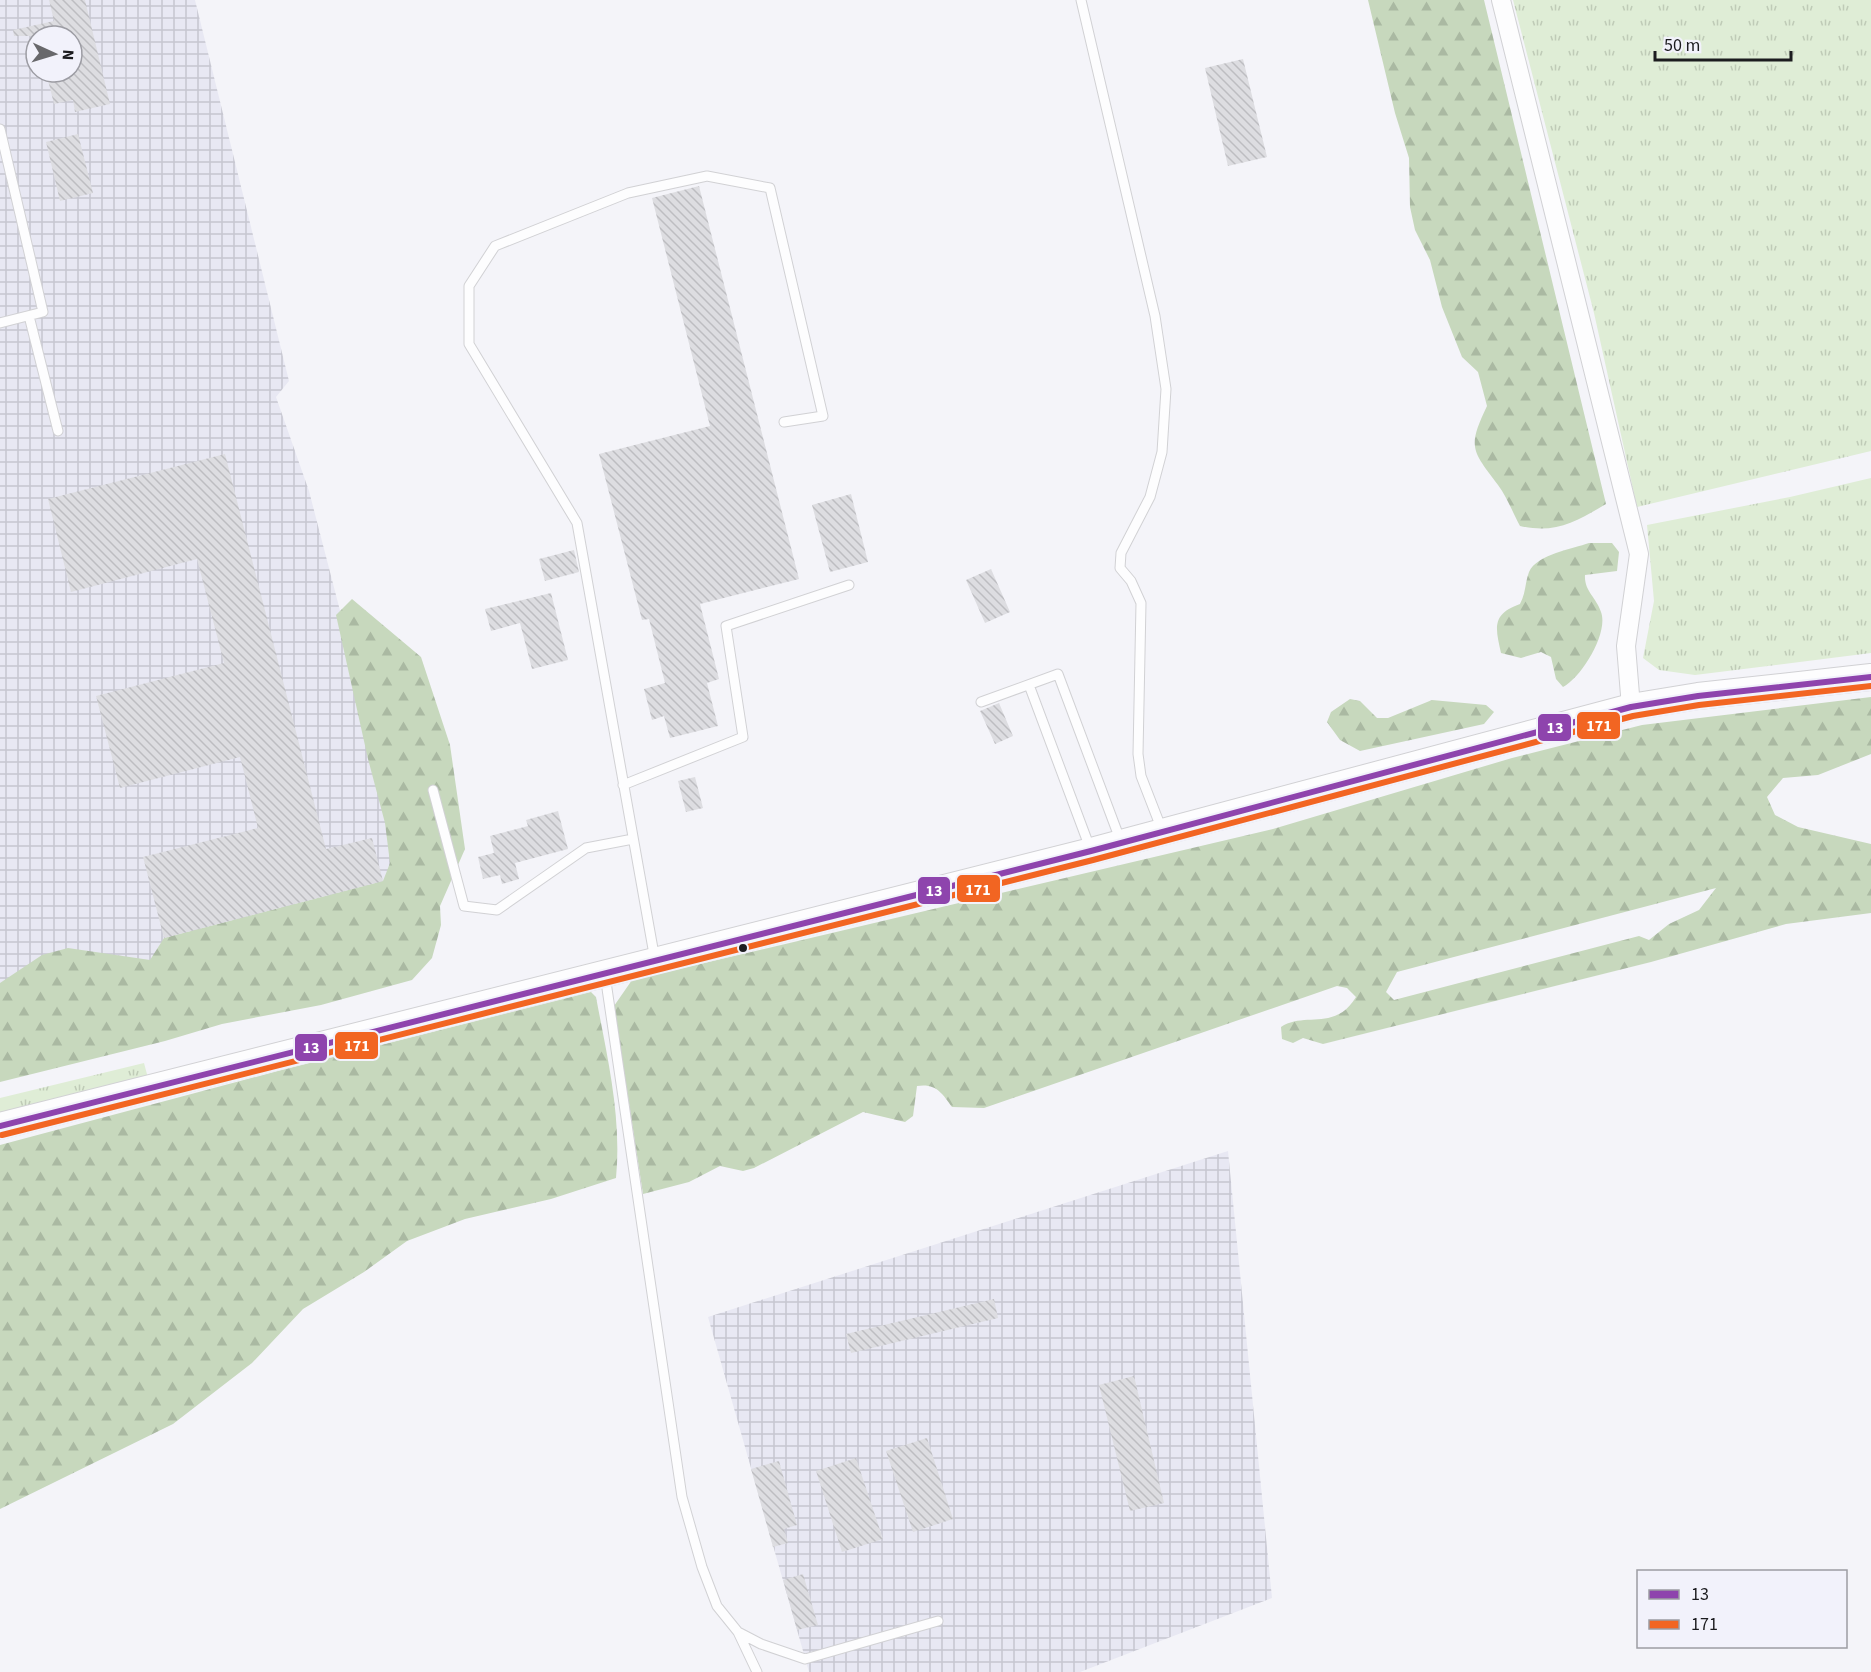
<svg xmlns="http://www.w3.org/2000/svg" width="1871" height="1672" font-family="'Source Sans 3',sans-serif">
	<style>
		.industrial { fill: url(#industrial-grid); fill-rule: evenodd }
		.grass { fill: url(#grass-tufts) }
		.forest { fill: url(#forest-firs); fill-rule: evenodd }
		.building { fill: url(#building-back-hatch) }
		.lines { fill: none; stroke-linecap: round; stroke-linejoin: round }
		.service-casing { stroke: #d1d1d4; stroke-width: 11 }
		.minor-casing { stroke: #d1d1d4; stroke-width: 20 }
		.secondary-casing { stroke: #d1d1d4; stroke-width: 28 }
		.service { stroke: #fdfdfe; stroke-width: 9 }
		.minor { stroke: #fdfdfe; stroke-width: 18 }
		.secondary { stroke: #fdfdfe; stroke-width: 26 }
		.bus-1-casing { stroke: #f2f2fb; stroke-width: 10 }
		.bus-2-casing { stroke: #f2f2fb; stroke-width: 10 }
		.bus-1 { stroke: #8e44ad; stroke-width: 6 }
		.bus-2 { stroke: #f26522; stroke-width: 6 }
		.bus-dot { fill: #1c1c1f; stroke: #f2f2fb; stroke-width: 2 }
		.line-badge { stroke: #f2f2fb; stroke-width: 2 }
		.badge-label { font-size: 16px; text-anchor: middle; font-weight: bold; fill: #fff }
	</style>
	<defs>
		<pattern id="industrial-grid" width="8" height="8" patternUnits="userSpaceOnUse" patternTransform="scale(1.5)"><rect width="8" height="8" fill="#e8e8f3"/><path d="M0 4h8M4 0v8" fill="none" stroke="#c6c6d0"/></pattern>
		<pattern id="grass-tufts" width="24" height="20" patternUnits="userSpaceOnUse" patternTransform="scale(1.5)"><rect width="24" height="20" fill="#dfedd6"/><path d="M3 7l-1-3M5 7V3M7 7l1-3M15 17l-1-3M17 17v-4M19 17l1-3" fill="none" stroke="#bfcbb7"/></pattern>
		<pattern id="forest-firs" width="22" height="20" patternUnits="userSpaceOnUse" patternTransform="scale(1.5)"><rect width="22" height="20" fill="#c7d8bd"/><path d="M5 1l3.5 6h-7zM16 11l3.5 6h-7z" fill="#aab9a2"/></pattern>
		<pattern id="building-back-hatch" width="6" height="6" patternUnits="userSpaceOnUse" patternTransform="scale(1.5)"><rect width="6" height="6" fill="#dddde1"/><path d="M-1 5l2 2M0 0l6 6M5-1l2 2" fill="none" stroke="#bdbdc1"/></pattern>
	</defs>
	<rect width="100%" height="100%" fill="#f4f4f9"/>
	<path class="industrial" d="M 0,0 L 195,0 L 289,381 L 276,397 L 309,491 L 428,950 L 0,996 ZM 36,36 L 72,36 L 72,72 L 36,72 Z
		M 1228,1151 L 1272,1598 L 1080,1672 L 809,1672 L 708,1317 Z"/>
	<path class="grass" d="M 1513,0 L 1871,0 L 1871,451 L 1637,507 L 1594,313 Z
		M 1871,478 L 1871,653 L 1695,675 L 1659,670 L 1643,658 L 1654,601 L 1647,525 L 1790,497 Z
		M 144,1063 L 148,1078 L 0,1115 L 0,1098 Z"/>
	<path class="forest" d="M 1368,0 L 1484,0 L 1606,504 C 1576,522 1555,534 1520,526 C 1513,513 1507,497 1498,485 C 1472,450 1467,448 1487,406 L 1478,372 L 1462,357 L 1442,307 L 1430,260 L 1415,230 L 1410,207 L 1409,158 L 1395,113 Z
		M 1589,543 L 1612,543 L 1619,552 L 1617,571 L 1585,575 C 1584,591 1596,597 1601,612 C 1609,633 1581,678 1563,687 L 1556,679 L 1551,657 L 1541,652 L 1521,658 L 1501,653 C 1495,627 1492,614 1520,604 C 1526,593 1525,582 1529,572 C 1537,554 1573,549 1589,543 Z
		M 352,599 L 421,657 L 450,745 L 465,849 L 440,906 L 441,925 L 432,958 L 412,980 L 321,1005 L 222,1024 L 165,1041 L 0,1082 L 0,983 L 42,955 L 68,948 L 150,960 L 164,938 L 383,881 L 390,863 L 385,823 L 368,759 L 336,615 Z
		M 1871,697 L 1871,754 L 1818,775 L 1783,778 L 1767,797 L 1775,815 L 1798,827 L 1871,844 L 1871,913 L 1786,924 L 1651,962 L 1323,1044 L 1303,1038 L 1293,1043 L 1282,1039 L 1281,1027 C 1305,1011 1335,1032 1356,997 L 1347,988 L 1337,986 L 984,1108 L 952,1107 C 942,1093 936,1083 917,1086 L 913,1116 L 905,1122 L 863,1112 L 754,1168 L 743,1171 L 720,1166 L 689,1182 L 643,1194 L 614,1006 L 632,980 L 1273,829 L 1512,758 L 1642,725 ZM 1716,888 L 1699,910 L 1669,924 L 1649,940 L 1639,936 L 1394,1000 L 1386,992 L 1397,972 Z
		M 1350,699 L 1360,701 L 1377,718 L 1388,718 L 1432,700 L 1486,705 L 1494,712 L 1484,724 L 1360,751 L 1340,740 L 1327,722 L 1331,712 Z
		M 591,992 L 596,997 C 607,1056 622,1117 616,1178 L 551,1199 L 465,1219 L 407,1241 L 364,1272 L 303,1309 L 252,1363 L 173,1424 L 0,1509 L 0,1145 L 278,1071 Z"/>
	<path class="building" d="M 49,0 L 85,0 L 110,104 L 75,112 L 73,100 L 54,104 L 46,72 L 72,72 L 72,36 L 14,36 L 13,30 L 54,21 Z
		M 1243,59 L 1267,157 L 1228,166 L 1205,68 Z
		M 78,134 L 93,193 L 60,201 L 46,142 Z
		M 699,186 L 799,579 L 700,604 L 719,679 L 707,683 L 718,726 L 670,738 L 664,716 L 652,720 L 644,689 L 665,683 L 649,619 L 642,620 L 599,454 L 710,426 L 652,198 Z
		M 225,454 L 326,849 L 372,838 L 383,881 L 164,938 L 143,857 L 258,828 L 240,757 L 120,788 L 96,696 L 224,663 L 197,559 L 71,592 L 48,499 Z
		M 851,494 L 868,562 L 830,572 L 812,505 Z
		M 574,550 L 579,572 L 545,581 L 539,559 Z
		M 991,569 L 1010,612 L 985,623 L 966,580 Z
		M 551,593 L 568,660 L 532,669 L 520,623 L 491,631 L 485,609 Z
		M 999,703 L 1013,736 L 995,744 L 980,711 Z
		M 695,777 L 703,808 L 686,812 L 678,781 Z
		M 558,811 L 568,849 L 515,863 L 519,879 L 502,884 L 500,875 L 483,879 L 478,857 L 494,853 L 490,836 L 528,826 L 526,820 Z
		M 994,1299 L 998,1318 L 851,1353 L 846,1334 Z
		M 1134,1376 L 1164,1503 L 1130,1511 L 1099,1385 Z
		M 927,1438 L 953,1519 L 913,1532 L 886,1451 Z
		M 856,1458 L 883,1539 L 842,1552 L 816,1471 Z
		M 779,1461 L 797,1525 L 784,1529 L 788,1543 L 773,1547 L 751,1469 Z
		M 803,1574 L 818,1625 L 797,1630 L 783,1580 Z"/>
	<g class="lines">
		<g class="service-casing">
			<path id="service" d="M 1081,0 L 1155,316 L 1166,389 L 1162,452 L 1150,497 L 1121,553 L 1120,568 L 1131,581 L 1141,603 L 1138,754 L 1141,776 L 1162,830
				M 0,129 L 43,312 L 0,323
				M 29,316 L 58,431
				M 1029,685 L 1090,848
				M 981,702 L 1058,674 L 1121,842
				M 623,785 L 743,737 L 726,626 L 849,585
				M 433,790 L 464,906 L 497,910 L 586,848 L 633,839
				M 655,960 L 577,523 L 469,344 L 469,286 L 495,246 L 628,193 L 707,176 L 770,188 L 823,416 L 784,422
				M 605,975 L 682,1497 L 702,1567 L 717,1606 L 738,1632 L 761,1644 L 805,1659 L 938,1621
				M 738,1632 L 757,1672"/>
		</g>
		<g class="minor-casing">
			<path id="minor" d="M 1501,0 L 1639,554 L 1626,646 L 1631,707"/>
		</g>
		<g class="secondary-casing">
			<path id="secondary" d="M 0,1126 L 1091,851 L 1631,707 L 1698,696 L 1871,677"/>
		</g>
		<use href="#service" class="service"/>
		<use href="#minor" class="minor"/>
		<use href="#secondary" class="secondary"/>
		<g class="bus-1-casing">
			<path id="bus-1" d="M 0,1126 L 1091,851 L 1631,707 L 1698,696 L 1871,677"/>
		</g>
		<g class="bus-2-casing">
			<path id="bus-2" d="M 2,1135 L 1093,860 L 1633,716 L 1699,705 L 1871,686"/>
		</g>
		<use href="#bus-1" class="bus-1"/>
		<use href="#bus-2" class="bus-2"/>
	</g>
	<circle class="bus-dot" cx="743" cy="948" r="5"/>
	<g class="line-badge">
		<rect x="1576" y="711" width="45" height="29" rx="6" fill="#f26522"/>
		<rect x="1537" y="713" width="35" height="29" rx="6" fill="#8e44ad"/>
		<rect x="956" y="874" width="45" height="29" rx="6" fill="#f26522"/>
		<rect x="917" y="876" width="34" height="29" rx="6" fill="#8e44ad"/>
		<rect x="334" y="1031" width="45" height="29" rx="6" fill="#f26522"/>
		<rect x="294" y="1033" width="34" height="29" rx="6" fill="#8e44ad"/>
	</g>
	<g class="badge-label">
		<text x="1599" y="731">171</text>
		<text x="1555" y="733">13</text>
		<text x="978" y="895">171</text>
		<text x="934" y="896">13</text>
		<text x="357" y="1051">171</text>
		<text x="311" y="1053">13</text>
	</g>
	<rect x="1637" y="1570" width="210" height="78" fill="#f2f2fb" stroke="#9c9ca3" stroke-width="1.5"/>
	<rect x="1649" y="1590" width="30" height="9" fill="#8e44ad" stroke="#9c9ca3" stroke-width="1.5"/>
	<text x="1691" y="1600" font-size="18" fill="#1c1c1f">13</text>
	<rect x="1649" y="1620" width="30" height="9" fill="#f26522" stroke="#9c9ca3" stroke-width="1.5"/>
	<text x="1691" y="1630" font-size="18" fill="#1c1c1f">171</text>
	<g transform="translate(54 54) rotate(94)"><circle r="28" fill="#f2f2fb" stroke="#9c9ca3" stroke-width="1.5"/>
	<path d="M0-4.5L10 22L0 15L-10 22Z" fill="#68686b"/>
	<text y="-9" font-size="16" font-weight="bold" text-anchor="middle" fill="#1c1c1f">N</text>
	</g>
	<path d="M1655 51v9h136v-9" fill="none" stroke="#1c1c1f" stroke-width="3"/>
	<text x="1664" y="51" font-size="18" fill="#1c1c1f" stroke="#f2f2fb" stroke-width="4.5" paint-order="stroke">50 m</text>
</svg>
